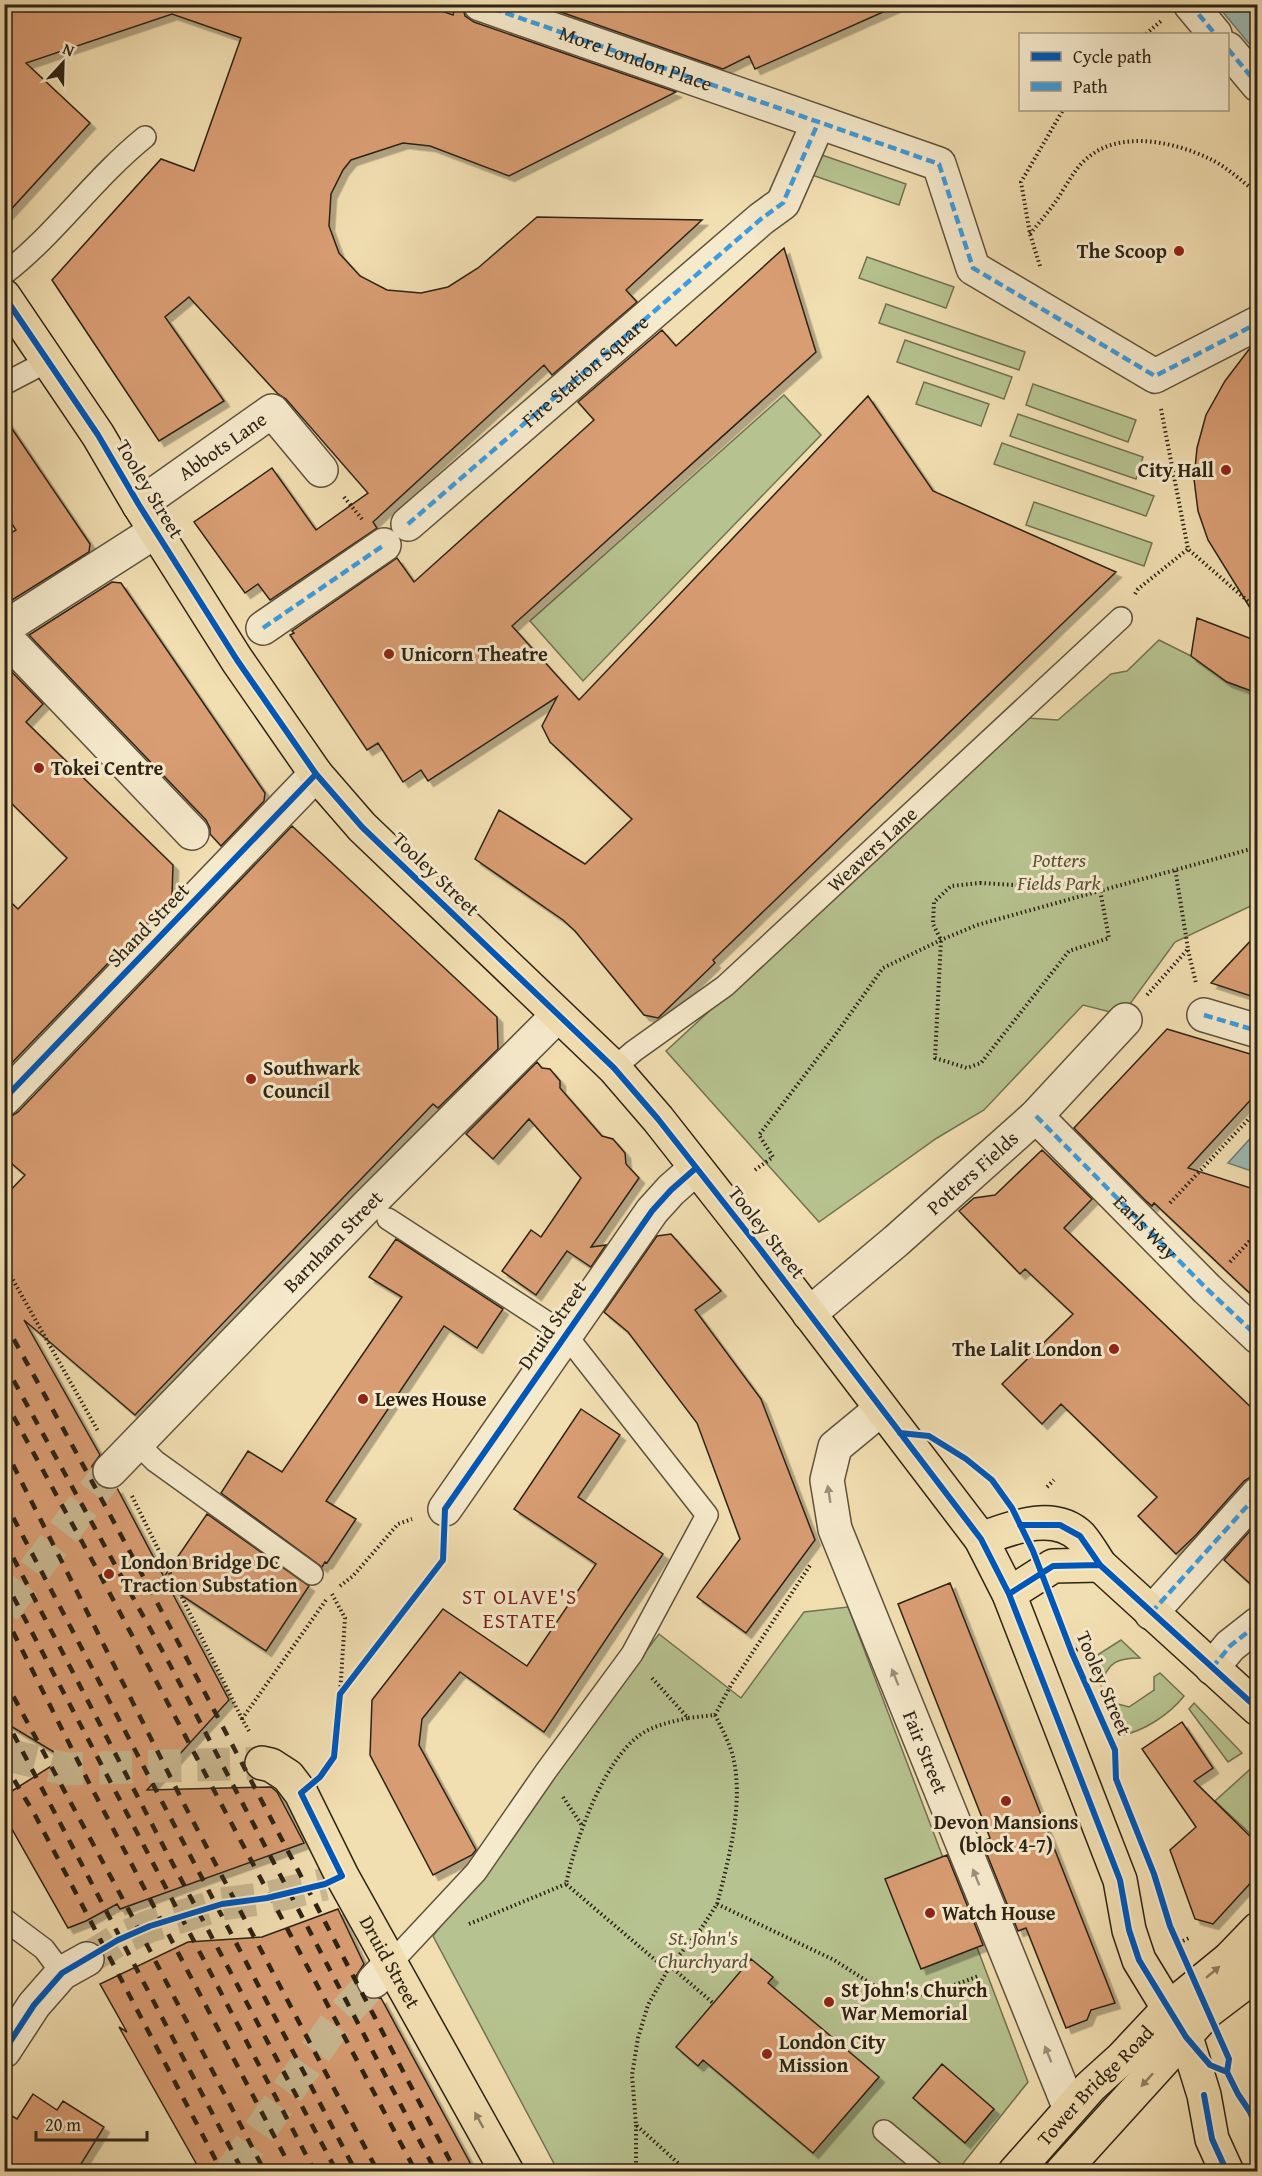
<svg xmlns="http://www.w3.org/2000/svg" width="1262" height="2176" font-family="'Gentium Book Plus',serif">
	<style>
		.green { fill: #b6c28f; stroke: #727252; stroke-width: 1.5 }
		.water { fill: #9dbbb4; stroke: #707e74; stroke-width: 1.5 }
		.building { fill: #d99d73; stroke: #2d2315; stroke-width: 1.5; filter: url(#shadow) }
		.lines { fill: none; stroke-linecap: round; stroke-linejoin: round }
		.street-tunnel { stroke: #cab992; stroke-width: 33; stroke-dasharray: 33 16; stroke-linecap: butt }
		.primary-tunnel { stroke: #cab992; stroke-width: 33; stroke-dasharray: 33 16; stroke-linecap: butt }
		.lane-casing { stroke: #5e523c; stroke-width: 24 }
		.street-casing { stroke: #5e523c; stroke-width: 36 }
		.primary-casing { stroke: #2d2315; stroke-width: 36 }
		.highway-casing { stroke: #2d2315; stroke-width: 36 }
		.path { stroke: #2d2315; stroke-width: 4; stroke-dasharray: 1.5 3; stroke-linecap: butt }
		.lane { stroke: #f6eacc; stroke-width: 21 }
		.street { stroke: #f6eacc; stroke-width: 33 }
		.primary { stroke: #f1deb1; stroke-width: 33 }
		.highway { stroke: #f1deb1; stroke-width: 33 }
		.rail { stroke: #2d2315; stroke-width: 4.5; stroke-dasharray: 10 10; stroke-linecap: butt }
		.quiet { stroke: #3d9cdf; stroke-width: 4.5; stroke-dasharray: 9 4.5; stroke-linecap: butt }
		.cycleway-casing { stroke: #f6eacc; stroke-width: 10 }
		.cycleway { stroke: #0057b8; stroke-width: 6 }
		.oneway { fill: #9c907a }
		.oneway2 { fill: #8f8063 }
		.poi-dot { fill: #8f2418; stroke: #f6eacc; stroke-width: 2 }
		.labels { text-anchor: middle; stroke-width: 6; stroke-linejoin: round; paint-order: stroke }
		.street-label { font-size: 20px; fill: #2d2315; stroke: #f6eacc }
		.poi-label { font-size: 20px; font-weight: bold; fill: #2d2315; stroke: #f6eacc; text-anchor: start }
		.park-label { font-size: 20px; font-style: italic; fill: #56533a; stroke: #f6eacc }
		.neighbourhood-label { font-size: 21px; letter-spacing: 1.5px; fill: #7a1f14; stroke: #f6eacc }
	</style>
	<defs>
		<filter id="shadow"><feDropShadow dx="5.5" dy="5.5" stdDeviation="0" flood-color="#0004"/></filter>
	</defs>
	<rect width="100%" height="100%" fill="#f1deb1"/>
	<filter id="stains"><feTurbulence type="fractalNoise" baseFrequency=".00333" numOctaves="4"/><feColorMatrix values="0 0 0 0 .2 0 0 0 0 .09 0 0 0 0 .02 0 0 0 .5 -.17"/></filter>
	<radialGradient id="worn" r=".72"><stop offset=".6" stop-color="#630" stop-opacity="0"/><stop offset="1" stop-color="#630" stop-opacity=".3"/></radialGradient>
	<path class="green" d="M 819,154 L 906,184 L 899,205 L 812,175 Z
		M 867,257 L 954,287 L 946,308 L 859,278 Z
		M 886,304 L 1025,352 L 1019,370 L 879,323 Z
		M 905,340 L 1012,377 L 1004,399 L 897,362 Z
		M 924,382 L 989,404 L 981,426 L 916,404 Z
		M 1033,384 L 1136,420 L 1128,442 L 1026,405 Z
		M 784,395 L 821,435 L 583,681 L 530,621 Z
		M 1018,414 L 1143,457 L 1136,479 L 1010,436 Z
		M 1002,443 L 1154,496 L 1146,516 L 994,464 Z
		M 1034,502 L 1152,543 L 1144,566 L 1026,525 Z
		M 1159,640 L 1191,656 L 1227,682 L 1257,693 L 1257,903 L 1175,942 L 1122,1015 L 1083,1005 L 984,1110 L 937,1138 L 819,1222 L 666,1051 L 1027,718 L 1058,720 L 1111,674 L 1127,671 Z
		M 848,1607 L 1028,2082 L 957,2171 L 558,2171 L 433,1936 L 659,1634 L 741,1698 L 804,1612 Z
		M 1121,1640 L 1140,1658 C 1117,1658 1108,1662 1101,1685 L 1091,1659 Z
		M 1160,1673 L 1184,1696 C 1169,1715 1144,1731 1120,1736 L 1108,1705 L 1111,1702 L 1129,1707 L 1154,1690 L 1154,1677 Z
		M 1194,1703 L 1242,1753 L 1228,1762 L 1189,1709 Z
		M 1257,1763 L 1257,1840 L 1215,1801 Z"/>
	<path class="water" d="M 1217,5 L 1257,5 L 1257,51 L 1256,52 Z
		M 1257,1131 L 1257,1173 L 1228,1163 Z"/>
	<path class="building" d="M 4,4 L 422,4 L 453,15 L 455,4 L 462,4 L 465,16 L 474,22 L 676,92 L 509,176 L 430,146 L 403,143 L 351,160 L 343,170 L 331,194 L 329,226 L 339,253 L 360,276 L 387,290 L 421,293 L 448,287 L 478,268 L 537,217 L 702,220 L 626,290 L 637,302 L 552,375 L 544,365 L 373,522 L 377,528 L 270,600 L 258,584 L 245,593 L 194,522 L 272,468 L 316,530 L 368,493 L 286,399 L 277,393 L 189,297 L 165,317 L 224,401 L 159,441 L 52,280 L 161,159 L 194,171 L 241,38 L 172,14 L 26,63 L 90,123 L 4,217 Z
		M 538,4 L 901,4 L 755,69 L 749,56 L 723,69 Z
		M 784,248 L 816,352 L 512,626 L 579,700 L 868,396 L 933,491 L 1116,572 L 713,960 L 715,963 L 658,1018 L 644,1015 L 575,931 L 563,920 L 475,859 L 499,810 L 585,864 L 632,819 L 550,742 L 542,726 L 557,697 L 428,781 L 421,770 L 403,782 L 378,743 L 367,750 L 290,635 L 294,633 L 292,631 L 397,558 L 414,582 L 594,420 L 578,402 L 662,330 L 676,346 Z
		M 1257,344 L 1257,619 L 1208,540 L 1198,511 L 1194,479 L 1197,448 L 1206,415 L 1225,381 L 1250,348 Z
		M 4,417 L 90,544 L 89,552 L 4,605 L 4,537 L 16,530 L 4,512 Z
		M 112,582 L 121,583 L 265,793 L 264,801 L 221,846 L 210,834 L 210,828 L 206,820 L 29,635 Z
		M 1197,618 L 1257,641 L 1257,693 L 1227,682 L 1191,656 Z
		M 4,664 L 43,704 L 26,722 L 173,865 L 172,897 L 4,1071 L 4,896 L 18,909 L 67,858 L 4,796 Z
		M 292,826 L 497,1017 L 498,1049 L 438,1108 L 433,1104 L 135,1415 L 24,1320 L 100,1455 L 92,1466 L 92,1477 L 97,1484 L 105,1489 L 117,1488 L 164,1577 L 207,1514 L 309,1586 L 266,1651 L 169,1587 L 229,1700 L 147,1790 L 271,1787 L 277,1792 L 304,1843 L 120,1909 L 117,1904 L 86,1921 L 68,1928 L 4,1815 L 4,1796 L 64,1758 L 4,1722 L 4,1197 L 25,1175 L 4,1157 L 4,1117 L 10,1117 L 18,1112 Z
		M 1257,934 L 1257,998 L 1211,983 Z
		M 1167,1029 L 1257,1056 L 1257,1093 L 1188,1168 L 1257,1190 L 1257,1300 L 1154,1203 L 1152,1206 L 1144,1199 L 1074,1128 Z
		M 537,1062 L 542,1068 L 550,1069 L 560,1081 L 560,1088 L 602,1136 L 613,1139 L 625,1153 L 626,1164 L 639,1178 L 591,1247 L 606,1245 L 591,1267 L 567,1251 L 536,1295 L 502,1271 L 531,1230 L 541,1237 L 581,1178 L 529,1119 L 493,1159 L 466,1134 Z
		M 1042,1150 L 1092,1199 L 1064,1228 L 1257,1413 L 1257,1476 L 1252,1476 L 1244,1481 L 1196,1535 L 1176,1554 L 1138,1516 L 1157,1497 L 1061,1404 L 1042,1424 L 1002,1384 L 1073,1314 L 1025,1269 L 1020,1274 L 959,1211 L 974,1198 L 995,1195 Z
		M 671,1234 L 721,1291 L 695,1310 L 761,1399 L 815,1540 L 746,1633 L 697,1597 L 740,1539 L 697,1423 L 628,1332 L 604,1312 L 657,1236 Z
		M 396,1239 L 503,1309 L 477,1348 L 444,1326 L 326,1501 L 356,1519 L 327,1563 L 325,1562 L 322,1567 L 221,1493 L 248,1451 L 282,1472 L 402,1297 L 369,1277 Z
		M 581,1409 L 620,1435 L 578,1497 L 663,1554 L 544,1732 L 460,1672 L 422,1719 L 419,1745 L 476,1850 L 472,1855 L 433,1875 L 370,1755 L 372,1700 L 443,1609 L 527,1666 L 596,1564 L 514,1509 Z
		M 1257,1523 L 1257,1590 L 1224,1560 Z
		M 950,1583 L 1115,2003 L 1091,2010 L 1087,2020 L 1066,2028 L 1026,1928 L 1018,1931 L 982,1842 L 990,1838 L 898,1604 Z
		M 1182,1722 L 1213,1768 L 1194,1781 L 1257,1843 L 1257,1876 L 1213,1924 L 1195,1919 L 1170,1850 L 1196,1827 L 1142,1749 Z
		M 947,1855 L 983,1945 L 921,1969 L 885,1879 Z
		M 338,1909 L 364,1964 L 356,1976 L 356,1987 L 361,1994 L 369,1999 L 381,1998 L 475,2172 L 201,2172 L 119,2027 L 127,2032 L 100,1984 L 188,1942 L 262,1937 Z
		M 751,1959 L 773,1977 L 768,1983 L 879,2077 L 813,2153 L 703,2060 L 698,2066 L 676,2047 Z
		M 942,2064 L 994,2109 L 965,2143 L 913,2098 Z
		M 33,2094 L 57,2110 L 63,2101 L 104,2127 L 76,2172 L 4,2172 L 4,2111 L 17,2119 Z"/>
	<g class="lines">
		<path class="street-tunnel" d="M 4,1610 L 110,1471
			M 87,1959 L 118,1940 L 150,1926 L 222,1904 L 267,1898 L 325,1884
			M 231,2172 L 337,2021 L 374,1981"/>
		<path class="primary-tunnel" d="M 4,1751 L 16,1757 L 66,1769 L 262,1763"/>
		<g class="lane-casing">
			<g id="lane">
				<path d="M 4,274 C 56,234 93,179 145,137"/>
				<path d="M 4,384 L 48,361"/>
				<path id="s1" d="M 614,1068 L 634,1051 L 725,986 L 1121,618"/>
				<path d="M 388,1219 L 565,1334 L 707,1515 L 632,1654 L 546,1771 L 476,1872 L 391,1963"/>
				<path d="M 137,1443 L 155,1461 L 312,1574"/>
				<path d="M 4,1919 L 44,1949 L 62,1973"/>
				<path d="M 884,2131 L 933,2172"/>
			</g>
		</g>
		<g class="street-casing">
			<g id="street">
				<path id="s2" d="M 480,4 L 939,164 L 973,268 L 1155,376 L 1258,323"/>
				<path d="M 1190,4 L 1215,34"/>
				<path d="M 1228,49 L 1258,85"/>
				<path id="s3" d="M 139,505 L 272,411 L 321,470"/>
				<path d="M 408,524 L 761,219 L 783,203 L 818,123"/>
				<path d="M 4,628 L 156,531"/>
				<path d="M 263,628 L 384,545"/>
				<path d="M 4,636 L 192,833"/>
				<path d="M 1204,1015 L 1258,1031"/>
				<path d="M 4,1099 L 316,774"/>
				<path d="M 1036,1116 L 1207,1289 L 1258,1337"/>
				<path id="s4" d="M 809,1314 L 896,1241 L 1036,1116 L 1125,1020"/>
				<path id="s5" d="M 881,1409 L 835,1447 L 827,1480 L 835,1529 L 1070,2109"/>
				<path id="s6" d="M 110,1471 L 367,1206 L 558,1015"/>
				<path d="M 445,1509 L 652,1211 L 671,1190 L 696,1168"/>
				<path d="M 1151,1613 L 1258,1494"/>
				<path d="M 1212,1668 L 1230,1646 L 1258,1624"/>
				<path d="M 374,1981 L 391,1963"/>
				<path d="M 4,2051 L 34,2005 L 62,1973 L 87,1959"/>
			</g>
		</g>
		<g class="primary-casing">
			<g id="primary">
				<path d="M 4,296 L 98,435 L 139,505 L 237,660 L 316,774 L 362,827 L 614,1068 L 658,1119 L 757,1245 L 981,1539 L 1009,1594 L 1120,1880 L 1129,1930 L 1139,1960 L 1186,2037 L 1204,2095 L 1212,2139 L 1227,2172"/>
				<path d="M 981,1539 C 1011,1528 1054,1510 1081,1537 C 1088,1545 1094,1556 1100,1565 L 1258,1709"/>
				<path d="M 1009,1594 L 1053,1566 L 1100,1565"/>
				<path id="s7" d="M 262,1763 L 271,1765 L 288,1776 L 301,1793 L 342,1876 L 507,2172"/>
			</g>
		</g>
		<g class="highway-casing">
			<g id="highway">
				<path id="s8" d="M 1015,2172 L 1090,2087 L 1122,2058 L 1168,2009 L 1229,1959 L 1258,1929"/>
				<path d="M 1062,2172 L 1208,2011 L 1258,1973"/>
			</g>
		</g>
		<path class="path" d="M 1146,34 L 1161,21
			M 1030,234 C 1041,220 1054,206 1063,190 C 1070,179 1075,170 1084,161 C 1117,129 1173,141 1210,159 C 1227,167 1243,182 1258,194
			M 1040,266 L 1030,234 L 1021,182 L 1063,110
			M 1161,409 L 1188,549 L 1258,610
			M 344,497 L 362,519
			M 1135,594 L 1138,589 L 1188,549
			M 980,883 L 1100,890 L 1109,938 L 1069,951 L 981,1063 L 967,1068 L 935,1058 L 941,940 L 933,924 L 934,902 L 951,886 Z
			M 1188,950 L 1196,983
			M 1147,995 L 1188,949 L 1175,868
			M 755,1170 L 773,1157 L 759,1135 L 833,1038 L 883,968 L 941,940 L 977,925 L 1258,847
			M 1170,1203 L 1258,1109
			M 1230,1262 L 1258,1232
			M 4,1264 L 98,1431
			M 1047,1487 L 1054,1480
			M 132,1496 L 242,1719 L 249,1731
			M 340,1586 L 353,1576 L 398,1524 L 412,1519
			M 332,1594 L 345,1618 L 340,1694
			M 1076,1650 L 1080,1648
			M 652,1678 L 688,1718 L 715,1715 C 721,1727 728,1740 732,1753 C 745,1799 729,1859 717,1904
			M 715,1715 L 731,1685 L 811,1564
			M 242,1719 L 326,1600
			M 563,1797 L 583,1827
			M 469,1924 L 566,1884
			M 1183,1941 L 1191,1937
			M 670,1966 L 713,2003
			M 667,1970 L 566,1884 C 575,1841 603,1761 640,1735 C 654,1725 671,1722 688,1718
			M 636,2125 L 636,2172
			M 688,2172 L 636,2125 L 632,2075 L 638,2038 L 648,2005 L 670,1966 L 701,1929 L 717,1904 L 834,1960 L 881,1990 L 927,1995 L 979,1976"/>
		<use href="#lane" class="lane"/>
		<use href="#street" class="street"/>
		<use href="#primary" class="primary"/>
		<use href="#highway" class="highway"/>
		<path class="rail" d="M 4,1322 C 161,1602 306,1888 456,2172
			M 4,1363 L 169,1663 L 436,2172
			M 4,1399 L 99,1573 L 416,2172
			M 4,1447 L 185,1806 L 378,2172
			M 4,1500 L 356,2172
			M 4,1540 L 167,1853 L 337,2172
			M 4,1579 L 315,2172
			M 4,1614 L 87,1779 L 293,2172
			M 4,1679 L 133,1918 L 265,2172
			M 4,1716 L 243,2172
			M 4,1763 L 35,1815 L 222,2172"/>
		<g class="quiet">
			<path d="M 480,4 L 939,164 L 973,268 L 1155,376 L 1258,323"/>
			<path d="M 1190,4 L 1215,34"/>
			<path d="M 1228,49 L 1258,85"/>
			<path id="s9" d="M 408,524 L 761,219 L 783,203 L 818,123"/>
			<path d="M 263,628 L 384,545"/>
			<path d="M 1204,1015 L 1258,1031"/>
			<path id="s10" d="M 1036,1116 L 1207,1289 L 1258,1337"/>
			<path d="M 1151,1613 L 1258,1494"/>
			<path d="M 1212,1668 L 1230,1646 L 1258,1624"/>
		</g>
		<g class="cycleway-casing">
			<path id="cycleway" d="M 4,296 L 98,435 L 139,505 L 237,660 L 316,774 L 362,827 L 614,1068 L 658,1119 L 757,1245 L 981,1539 L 1009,1594 L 1120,1880 L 1129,1930 L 1139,1960 L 1186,2037 L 1210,2065 L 1227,2072
				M 4,1099 L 316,774
				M 900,1433 L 929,1436 L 966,1459 L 992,1480 L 1012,1508 L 1033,1551 L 1072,1653 L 1115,1750 L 1116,1779 L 1154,1874 L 1170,1926 L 1229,2059 L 1227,2072 L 1238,2094 L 1250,2112 L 1258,2131
				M 1020,1525 L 1060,1525 L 1080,1536 L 1100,1565 L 1258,1709
				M 1009,1594 L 1053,1566 L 1100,1565
				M 4,2051 L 34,2005 L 62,1973 L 118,1940 L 150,1926 L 222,1904 L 267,1898 L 325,1884 L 342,1876 L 301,1793 L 320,1777 L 334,1757 L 340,1694 L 443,1560 L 445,1509 L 652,1211 L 671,1190 L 696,1168
				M 1204,2095 L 1212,2139 L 1227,2172"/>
		</g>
		<use href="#cycleway" class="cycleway"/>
	</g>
	<defs><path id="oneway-solid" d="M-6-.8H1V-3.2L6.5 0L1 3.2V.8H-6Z" transform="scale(1.5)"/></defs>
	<g class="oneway">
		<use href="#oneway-solid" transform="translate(829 1494) rotate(-99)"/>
		<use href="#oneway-solid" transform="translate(895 1677) rotate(-112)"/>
		<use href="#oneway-solid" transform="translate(976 1877) rotate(-112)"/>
		<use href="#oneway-solid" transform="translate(1048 2054) rotate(-112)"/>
	</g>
	<g class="oneway2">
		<use href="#oneway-solid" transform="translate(1213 1972) rotate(-40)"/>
		<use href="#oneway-solid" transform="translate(1147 2080) rotate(132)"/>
		<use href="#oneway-solid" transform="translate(479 2120) rotate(-119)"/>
	</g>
	<g class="poi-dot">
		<circle cx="1179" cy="251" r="6"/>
		<circle cx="1226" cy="470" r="6"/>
		<circle cx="389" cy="654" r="6"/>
		<circle cx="39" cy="768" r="6"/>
		<circle cx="251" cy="1079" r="6"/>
		<circle cx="1114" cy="1349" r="6"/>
		<circle cx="363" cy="1399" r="6"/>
		<circle cx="109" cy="1574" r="6"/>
		<circle cx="1006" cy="1801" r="6"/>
		<circle cx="930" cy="1913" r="6"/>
		<circle cx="829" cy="2002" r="6"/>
		<circle cx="767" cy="2054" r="6"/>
	</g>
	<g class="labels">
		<g class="street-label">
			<text dy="7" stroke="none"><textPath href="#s2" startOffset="165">More London Place</textPath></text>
			<text dy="7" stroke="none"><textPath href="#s9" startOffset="234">Fire Station Square</textPath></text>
			<text dy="7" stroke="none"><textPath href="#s3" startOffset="102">Abbots Lane</textPath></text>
			<text transform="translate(150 489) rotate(59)" y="7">Tooley Street</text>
			<text dy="7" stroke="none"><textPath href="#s1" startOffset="339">Weavers Lane</textPath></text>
			<text transform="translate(436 874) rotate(44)" y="7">Tooley Street</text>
			<text transform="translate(148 925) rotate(-46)" y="7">Shand Street</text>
			<text dy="7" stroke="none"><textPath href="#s4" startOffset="216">Potters Fields</textPath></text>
			<text dy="7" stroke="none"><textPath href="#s10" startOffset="156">Earls Way</textPath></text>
			<text transform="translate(767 1232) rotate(52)" y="7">Tooley Street</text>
			<text dy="7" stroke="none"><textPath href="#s6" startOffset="320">Barnham Street</textPath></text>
			<text transform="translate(552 1325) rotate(-55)" y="7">Druid Street</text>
			<text transform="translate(1104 1683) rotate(67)" y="7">Tooley Street</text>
			<text dy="7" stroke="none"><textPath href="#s5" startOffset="384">Fair Street</textPath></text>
			<text dy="7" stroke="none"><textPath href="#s7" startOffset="242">Druid Street</textPath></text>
			<text dy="7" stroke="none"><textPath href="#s8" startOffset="118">Tower Bridge Road</textPath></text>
		</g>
		<g class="poi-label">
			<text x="1167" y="258" text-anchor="end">The Scoop</text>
			<text x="1214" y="477" text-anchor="end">City Hall</text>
			<text x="401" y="661">Unicorn Theatre</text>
			<text x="51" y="775">Tokei Centre</text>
			<text x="263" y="1075">Southwark<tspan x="263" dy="23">Council</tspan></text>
			<text x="1102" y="1356" text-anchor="end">The Lalit London</text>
			<text x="375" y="1406">Lewes House</text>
			<text x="121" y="1569">London Bridge DC<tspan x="121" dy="23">Traction Substation</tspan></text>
			<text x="1006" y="1829" text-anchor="middle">Devon Mansions<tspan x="1006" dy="23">(block 4-7)</tspan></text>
			<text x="942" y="1920">Watch House</text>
			<text x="841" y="1997">St John's Church<tspan x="841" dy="23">War Memorial</tspan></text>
			<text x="779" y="2049">London City<tspan x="779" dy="23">Mission</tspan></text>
		</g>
		<g class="park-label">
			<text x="1059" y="867">Potters<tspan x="1059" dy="23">Fields Park</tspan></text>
			<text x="703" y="1945">St. John's<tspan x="703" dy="23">Churchyard</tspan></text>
		</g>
		<g class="neighbourhood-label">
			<text x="520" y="1604">ST OLAVE'S<tspan x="520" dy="24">ESTATE</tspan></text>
		</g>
	</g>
	<rect width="1262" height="2176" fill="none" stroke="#f1deb1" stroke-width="24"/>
	<rect x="6" y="6" width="1250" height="2164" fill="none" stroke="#2d2315" stroke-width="3"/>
	<rect x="12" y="12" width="1238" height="2152" fill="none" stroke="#2d2315" stroke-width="1.5"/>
	<rect x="1019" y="33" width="210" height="78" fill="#f6eacc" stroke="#a69a83" stroke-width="1.5"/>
	<rect x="1031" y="52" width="30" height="9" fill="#0057b8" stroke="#a69a83" stroke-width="1.5"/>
	<text x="1073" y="63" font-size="18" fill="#2d2315">Cycle path</text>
	<rect x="1031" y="82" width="30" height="9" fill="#3d9cdf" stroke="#a69a83" stroke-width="1.5"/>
	<text x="1073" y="93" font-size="18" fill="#2d2315">Path</text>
	<g transform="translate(63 63) rotate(22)" stroke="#f6eacc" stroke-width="4.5" paint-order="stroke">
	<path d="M0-4.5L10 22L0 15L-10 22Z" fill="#2d2315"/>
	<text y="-9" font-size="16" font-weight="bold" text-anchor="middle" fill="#2d2315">N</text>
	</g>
	<path d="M36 2131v9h111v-9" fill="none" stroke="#2d2315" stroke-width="3"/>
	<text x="45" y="2131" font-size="18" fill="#2d2315" stroke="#f6eacc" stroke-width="4.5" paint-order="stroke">20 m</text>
	<rect width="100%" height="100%" filter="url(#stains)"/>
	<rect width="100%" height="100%" fill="url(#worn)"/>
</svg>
